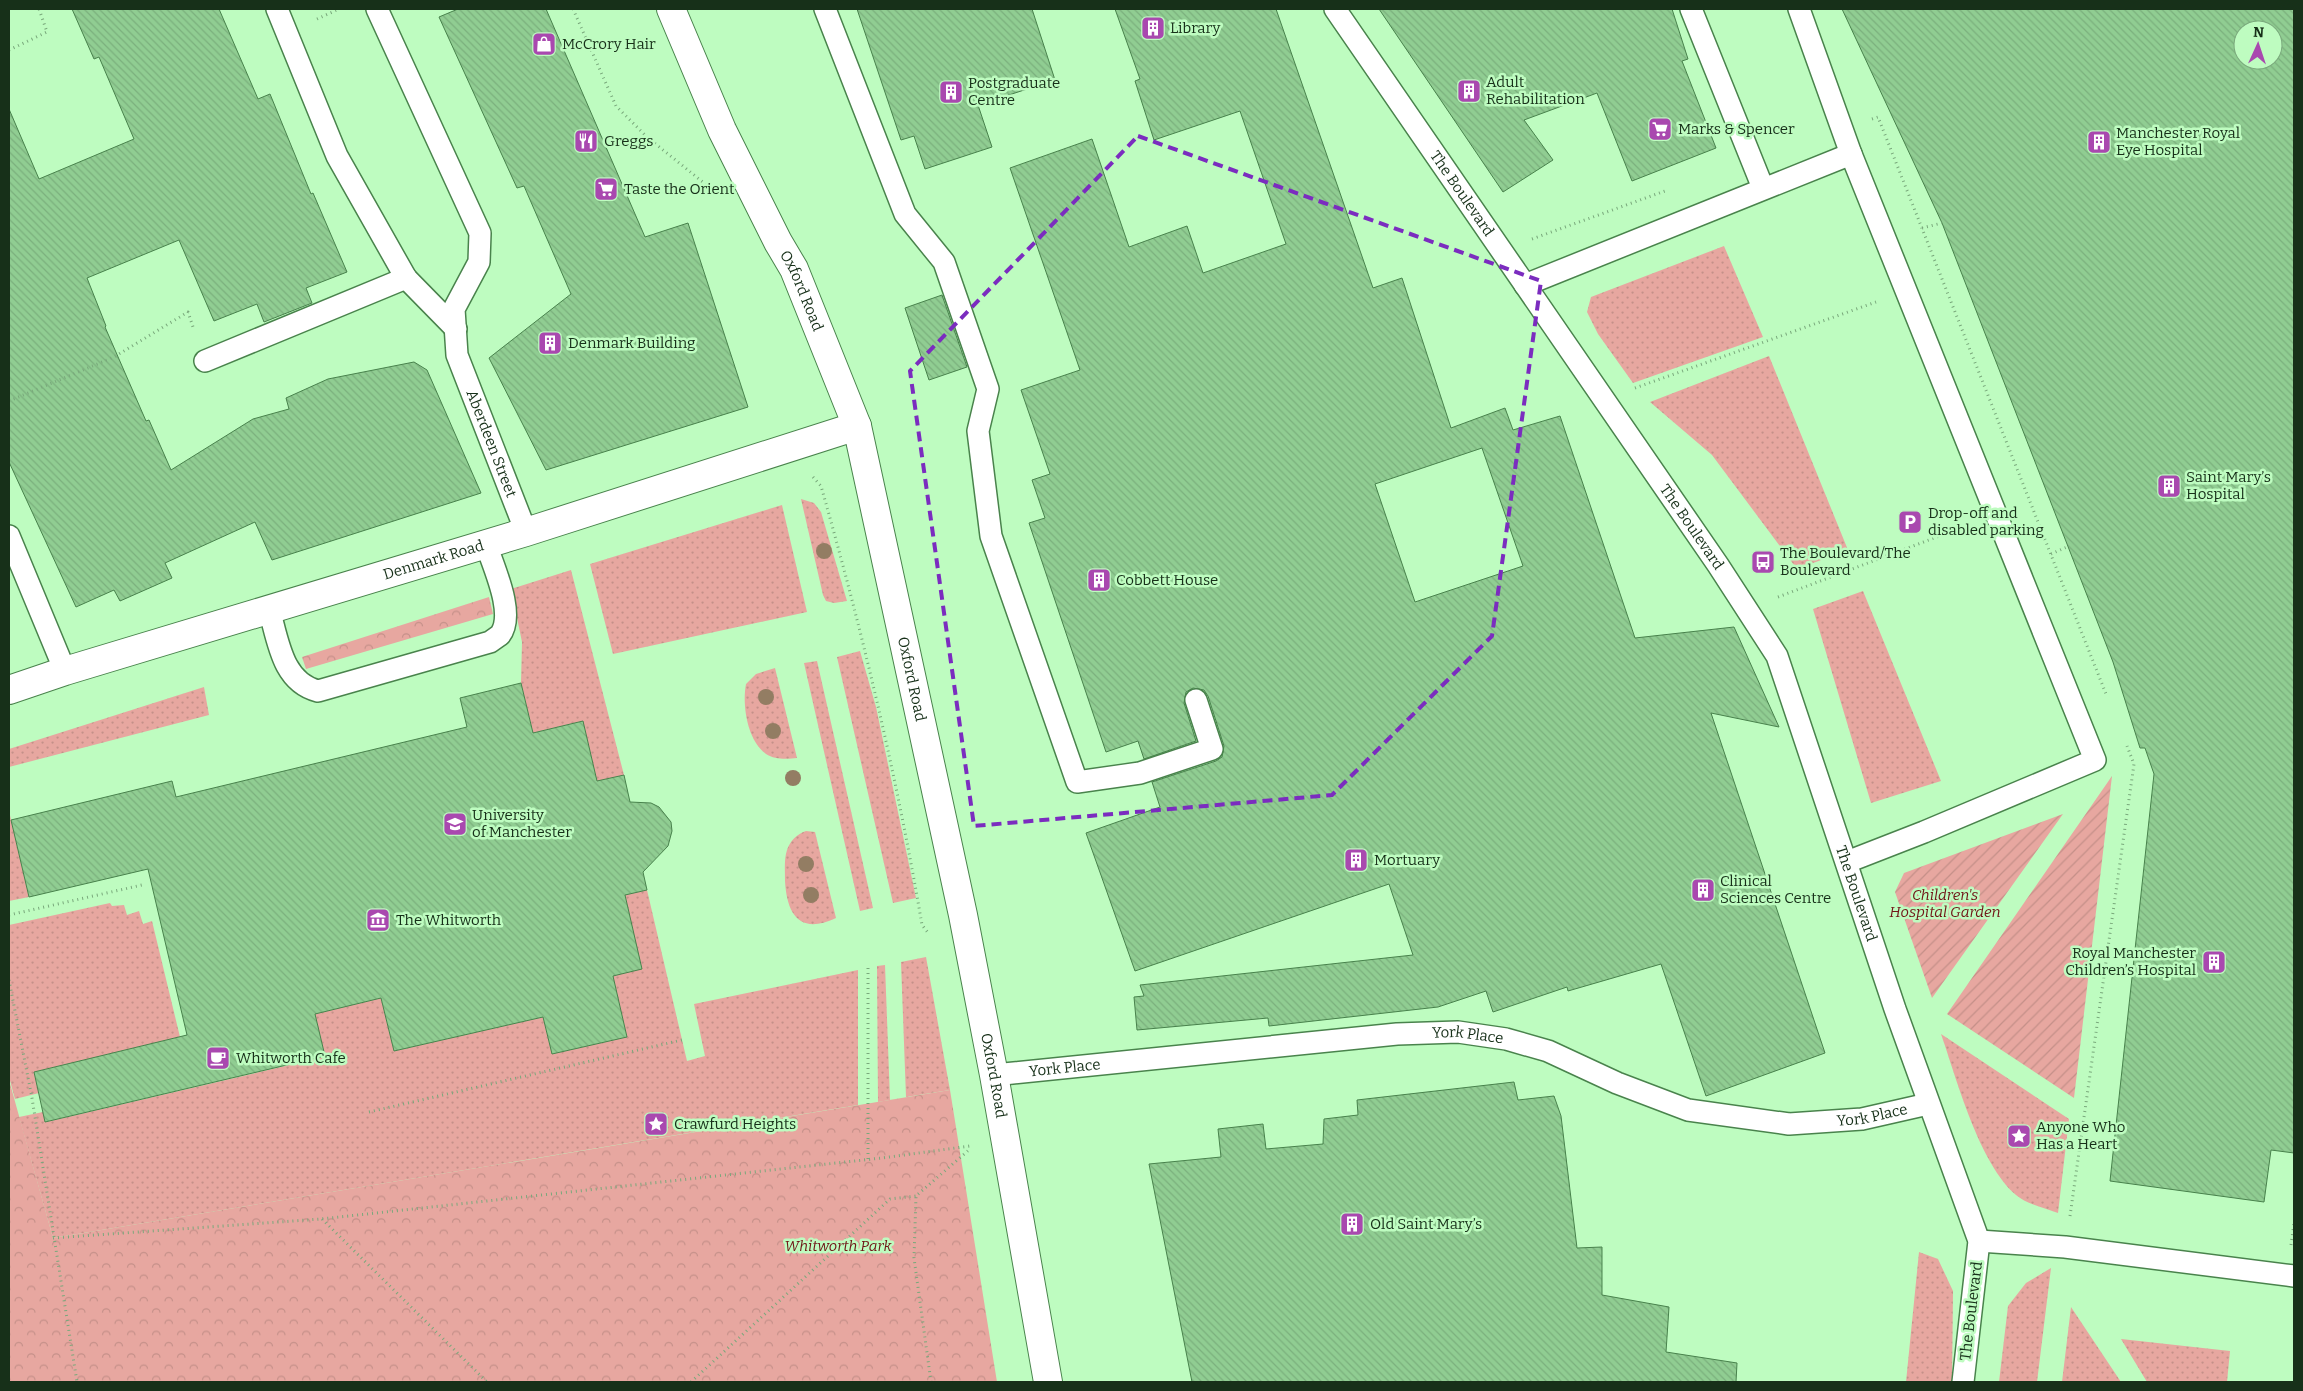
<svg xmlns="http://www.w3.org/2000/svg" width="2303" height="1391" font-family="Bitter,serif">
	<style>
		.grass { fill: url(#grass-dots) }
		.forest { fill: url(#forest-crowns) }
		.garden { fill: url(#garden-furrows) }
		.building { fill: url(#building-back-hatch); stroke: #48824c; fill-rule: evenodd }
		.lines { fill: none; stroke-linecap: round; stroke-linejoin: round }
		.service-casing { stroke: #49834c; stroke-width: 24 }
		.minor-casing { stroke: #49834c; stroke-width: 30 }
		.secondary-casing { stroke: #49834c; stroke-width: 30 }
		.path { stroke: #79a87b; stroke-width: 3; stroke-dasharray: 1 4; stroke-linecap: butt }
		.service { stroke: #fff; stroke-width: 21 }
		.minor { stroke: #fff; stroke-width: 28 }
		.secondary { stroke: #fff; stroke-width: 28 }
		.tree { fill: #937d63 }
		.marked { fill: none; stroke: #7b2cbf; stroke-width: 4; stroke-dasharray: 10 6; stroke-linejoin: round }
		.labels { text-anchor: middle; stroke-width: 5; stroke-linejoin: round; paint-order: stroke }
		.poi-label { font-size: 15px; fill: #173019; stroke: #befcc0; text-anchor: start }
		.street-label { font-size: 15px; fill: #173019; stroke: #befcc0 }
		.park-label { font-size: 15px; font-style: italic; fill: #701517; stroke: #befcc0 }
	</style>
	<defs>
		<pattern id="grass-dots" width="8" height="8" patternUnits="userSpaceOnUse" patternTransform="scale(1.25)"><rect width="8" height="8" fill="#e7a7a0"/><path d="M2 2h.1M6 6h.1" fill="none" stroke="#c59089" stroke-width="1.8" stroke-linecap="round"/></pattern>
		<pattern id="forest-crowns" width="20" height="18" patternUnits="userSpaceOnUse" patternTransform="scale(1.25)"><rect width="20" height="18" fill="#e7a7a0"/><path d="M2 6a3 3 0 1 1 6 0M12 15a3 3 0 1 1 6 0" fill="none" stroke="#c59089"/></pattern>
		<pattern id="garden-furrows" width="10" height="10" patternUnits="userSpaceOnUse" patternTransform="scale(1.25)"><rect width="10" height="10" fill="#e7a7a0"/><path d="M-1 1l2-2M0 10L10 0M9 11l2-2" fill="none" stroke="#c59089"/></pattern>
		<pattern id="building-back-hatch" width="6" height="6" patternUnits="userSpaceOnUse" patternTransform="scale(1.25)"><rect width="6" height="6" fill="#90cd92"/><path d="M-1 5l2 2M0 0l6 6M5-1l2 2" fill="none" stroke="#7bb07d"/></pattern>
	</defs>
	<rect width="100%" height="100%" fill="#befcc0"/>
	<path class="grass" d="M 1724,246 L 1763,337 L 1633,383 L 1598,334 L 1587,312 L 1591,297 Z
		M 1769,356 L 1848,550 L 1797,569 L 1712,455 L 1650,402 Z
		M 801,499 L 814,503 L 821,512 L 847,601 L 834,603 L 826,601 L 823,595 Z
		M 782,505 L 807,612 L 613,654 L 590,564 Z
		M 571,570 L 624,775 L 582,785 L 583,721 L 533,733 L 521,683 L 522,642 L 511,589 Z
		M 1863,591 L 1941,781 L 1871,803 L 1813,609 Z
		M 860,651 L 876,707 L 916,898 L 893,903 L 837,657 Z
		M 817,661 L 873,908 L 860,911 L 804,663 Z
		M 775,668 L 797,758 C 788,759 775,760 766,754 C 747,740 742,705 746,684 L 756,674 Z
		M 204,687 L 209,715 L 9,767 L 9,749 Z
		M 9,811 L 29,897 L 9,901 Z
		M 806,831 L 815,832 L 836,918 C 800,935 787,915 785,881 C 785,871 784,859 787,850 C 790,841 797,834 806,831 Z
		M 647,890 L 687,1061 L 705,1056 L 694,1004 L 858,970 L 858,1105 L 53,1238 L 19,1117 L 43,1112 L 46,1122 L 324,1057 L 315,1014 L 381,998 L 394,1051 L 543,1017 L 552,1054 L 627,1037 L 593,902 Z
		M 110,903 L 112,906 L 124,905 L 127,915 L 139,911 L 143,924 L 152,921 L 180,1037 L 34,1072 L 39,1093 L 15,1099 L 9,1077 L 9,925 Z
		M 926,957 L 950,1090 L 906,1097 L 901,962 Z
		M 885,965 L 890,1100 L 878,1102 L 877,966 Z
		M 1941,1034 L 2069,1119 L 2058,1213 C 2046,1208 2026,1204 2016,1195 C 1979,1163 1957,1080 1941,1034 Z
		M 1919,1252 L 1938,1259 L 1953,1291 L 1952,1382 L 1906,1382 Z
		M 2051,1268 L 2037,1382 L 1999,1382 L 2008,1306 L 2026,1283 Z
		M 2071,1307 L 2121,1382 L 2062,1382 Z
		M 2121,1339 L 2230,1351 L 2227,1382 L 2147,1382 Z"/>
	<path class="forest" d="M 489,597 L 493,614 L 306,669 L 302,657 Z
		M 9,1080 L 53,1238 L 950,1090 L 997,1382 L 9,1382 Z"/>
	<path class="garden" d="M 2112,776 L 2074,1098 L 1947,1014 Z
		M 2063,814 L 1932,998 L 1895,892 L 1904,873 Z"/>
	<path class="building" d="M 72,9 L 219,9 L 258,99 L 270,94 L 311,194 L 313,193 L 347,272 L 306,288 L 312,303 L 264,322 L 257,304 L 214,321 L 179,240 L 87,278 L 106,326 L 105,327 L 146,421 L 149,420 L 171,470 L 253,419 L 289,409 L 286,398 L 328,379 L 414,362 L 427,370 L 481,493 L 272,560 L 255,522 L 165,563 L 172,578 L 120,601 L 114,590 L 76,607 L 9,462 L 9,109 L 39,179 L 134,139 L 99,57 L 94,59 Z
		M 458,9 L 546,9 L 645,237 L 688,223 L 748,407 L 546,470 L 489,358 L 571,294 L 524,186 L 517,188 L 439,17 Z
		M 857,9 L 1032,9 L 1055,80 L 978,105 L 992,147 L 925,169 L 914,136 L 901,140 Z
		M 1115,9 L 1276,9 L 1373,288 L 1402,278 L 1451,428 L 1505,408 L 1513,430 L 1560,416 L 1635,638 L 1734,627 L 1779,727 L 1711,713 L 1825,1053 L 1706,1096 L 1661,964 L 1568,991 L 1567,987 L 1493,1012 L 1486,991 L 1438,1007 L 1269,1026 L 1268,1018 L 1137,1030 L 1134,997 L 1144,996 L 1140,985 L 1413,955 L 1389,884 L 1135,971 L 1086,833 L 1160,807 L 1152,782 L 1216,761 L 1222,757 L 1224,746 L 1208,696 L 1204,690 L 1193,688 L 1186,692 L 1184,703 L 1196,741 L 1144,759 L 1138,741 L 1106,752 L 1029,523 L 1045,518 L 1032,480 L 1050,474 L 1021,390 L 1080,370 L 1010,168 L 1092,139 L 1129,247 L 1187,226 L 1203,273 L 1286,244 L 1240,111 L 1154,140 L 1135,81 L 1140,79 ZM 1482,448 L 1523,566 L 1415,602 L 1375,484 Z
		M 1379,9 L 1672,9 L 1688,59 L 1682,61 L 1716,148 L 1632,181 L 1597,93 L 1524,120 L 1553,160 L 1503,192 Z
		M 1842,9 L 2294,9 L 2294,1153 L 2271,1150 L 2264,1202 L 2110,1181 L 2154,774 L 2145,748 L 2140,748 L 2113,662 L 1942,223 ZM 2243,30 L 2273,30 L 2273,60 L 2243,60 Z
		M 942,295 L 967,367 L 929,380 L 905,308 Z
		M 521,683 L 533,733 L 583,721 L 597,781 L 624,775 L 630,802 L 651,803 L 659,807 L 671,822 L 672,831 L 668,846 L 643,872 L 647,890 L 625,895 L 642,969 L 613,976 L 627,1037 L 552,1054 L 543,1017 L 394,1051 L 381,998 L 315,1014 L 325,1056 L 45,1122 L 34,1072 L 187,1035 L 148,869 L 29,897 L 11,820 L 172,781 L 176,797 L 467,727 L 460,698 Z
		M 1514,1082 L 1518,1100 L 1554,1096 L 1561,1116 L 1577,1248 L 1602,1247 L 1602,1295 L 1669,1307 L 1666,1352 L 1737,1363 L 1736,1382 L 1192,1382 L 1149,1164 L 1221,1157 L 1218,1129 L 1263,1124 L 1266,1149 L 1323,1144 L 1324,1119 L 1358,1115 L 1357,1100 Z"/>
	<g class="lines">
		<g class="service-casing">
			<g id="service">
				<path d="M 277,9 L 337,156 L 406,278 L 456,329"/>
				<path id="s1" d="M 377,9 L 480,233 L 479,262 L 454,309 L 457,355 L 526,532"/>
				<path d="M 825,9 L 905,214 L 944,262 L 988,389 L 978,431 L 991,536 L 1077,782 L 1140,773 L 1212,749 L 1196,700"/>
				<path id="s2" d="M 1335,9 L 1718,565 L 1777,656 L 1895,1009 L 1979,1241 L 1963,1382"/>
				<path d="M 1691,9 L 1763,188"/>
				<path d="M 1799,9 L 1851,154"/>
				<path d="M 1525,285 L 1851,154 L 2095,760 L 1924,832 L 1847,862"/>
				<path d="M 205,361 L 406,278"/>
				<path d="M 9,536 L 65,671"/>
				<path d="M 269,609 C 278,640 282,682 318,691 L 490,642 C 493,640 497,637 500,635 C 516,614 493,566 486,544"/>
				<path id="s3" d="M 994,1075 L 1397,1034 L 1458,1032 L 1506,1039 L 1548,1051 L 1617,1083 L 1688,1110 L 1789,1124 L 1862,1119 L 1928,1104"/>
				<path d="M 1979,1241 L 2065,1247 L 2294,1276"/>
			</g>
		</g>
		<g class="minor-casing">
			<g id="minor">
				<path id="s4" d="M 9,690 L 65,671 L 526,532 L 857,426"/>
			</g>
		</g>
		<g class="secondary-casing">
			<g id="secondary">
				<path id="s5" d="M 671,9 L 722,130 L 778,242 L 794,269 L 857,426 L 963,915 L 994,1075 L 1048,1382"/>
			</g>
		</g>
		<path class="path" d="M 573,9 L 616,106 L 647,137 L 709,187
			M 317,19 L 339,9
			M 9,50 L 47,32 L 39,9
			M 1872,119 L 1878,117 L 2106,694
			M 1922,228 L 1942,223
			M 1532,239 L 1665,191
			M 1635,388 L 1876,302
			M 9,401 L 114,357 L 188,312 L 194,330
			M 813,477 L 821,486 C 862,630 897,777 922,925 L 929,934
			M 2051,554 L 2067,547
			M 1778,597 L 1966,526
			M 9,915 L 142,885
			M 868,968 L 868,1159
			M 9,980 L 32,1098 L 77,1382
			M 369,1112 L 682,1040
			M 2070,1216 L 2134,764 L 2127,746
			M 322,1219 L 487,1382
			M 53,1238 L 321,1219 L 882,1158 L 970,1146
			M 2291,1245 L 2294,1223
			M 691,1382 L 890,1199 L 916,1196
			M 931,1382 L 914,1258 L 916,1196 L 970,1149"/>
		<use href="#service" class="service"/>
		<use href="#minor" class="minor"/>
		<use href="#secondary" class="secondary"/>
	</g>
	<g class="tree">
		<circle cx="824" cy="551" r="8"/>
		<circle cx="766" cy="697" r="8"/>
		<circle cx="773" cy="731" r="8"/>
		<circle cx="793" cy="778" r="8"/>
		<circle cx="806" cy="864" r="8"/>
		<circle cx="811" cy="895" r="8"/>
	</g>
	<path class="marked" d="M 1138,136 L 1541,281 L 1492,636 L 1332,795 L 974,826 L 910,371 Z"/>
	<defs>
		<g id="building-square" transform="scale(1.25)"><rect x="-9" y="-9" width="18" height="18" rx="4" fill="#a948af" stroke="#befcc0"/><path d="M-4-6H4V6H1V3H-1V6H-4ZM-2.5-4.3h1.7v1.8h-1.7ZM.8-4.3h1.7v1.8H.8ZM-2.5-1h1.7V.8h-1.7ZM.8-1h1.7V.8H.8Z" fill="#fff"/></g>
		<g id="shop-square" transform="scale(1.25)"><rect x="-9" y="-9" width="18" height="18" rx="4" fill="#a948af" stroke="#befcc0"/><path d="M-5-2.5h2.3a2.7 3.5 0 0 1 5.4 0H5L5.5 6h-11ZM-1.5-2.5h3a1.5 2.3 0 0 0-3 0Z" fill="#fff"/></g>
		<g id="supermarket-square" transform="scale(1.25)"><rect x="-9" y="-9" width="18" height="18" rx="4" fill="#a948af" stroke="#befcc0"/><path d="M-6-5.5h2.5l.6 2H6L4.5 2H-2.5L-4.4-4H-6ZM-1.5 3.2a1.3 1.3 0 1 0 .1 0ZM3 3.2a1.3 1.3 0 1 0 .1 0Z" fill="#fff"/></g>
		<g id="restaurant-square" transform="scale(1.25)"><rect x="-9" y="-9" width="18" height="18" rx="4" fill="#a948af" stroke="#befcc0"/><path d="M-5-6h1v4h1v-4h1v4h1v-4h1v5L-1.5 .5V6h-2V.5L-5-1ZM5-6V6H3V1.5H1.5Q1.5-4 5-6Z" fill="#fff"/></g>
		<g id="parking-square" transform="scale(1.25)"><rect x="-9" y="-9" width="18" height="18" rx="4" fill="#a948af" stroke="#befcc0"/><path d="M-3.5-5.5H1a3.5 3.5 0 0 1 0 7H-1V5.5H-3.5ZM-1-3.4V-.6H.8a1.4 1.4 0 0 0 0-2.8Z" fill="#fff"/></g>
		<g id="bus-square" transform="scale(1.25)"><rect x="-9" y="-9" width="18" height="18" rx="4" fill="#a948af" stroke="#befcc0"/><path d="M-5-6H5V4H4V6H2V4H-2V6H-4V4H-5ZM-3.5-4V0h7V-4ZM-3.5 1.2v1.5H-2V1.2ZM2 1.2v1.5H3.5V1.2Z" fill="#fff"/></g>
		<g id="university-square" transform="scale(1.25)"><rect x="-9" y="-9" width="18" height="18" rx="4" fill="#a948af" stroke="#befcc0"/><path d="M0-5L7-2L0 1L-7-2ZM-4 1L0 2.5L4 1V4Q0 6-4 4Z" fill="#fff"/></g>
		<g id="museum-square" transform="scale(1.25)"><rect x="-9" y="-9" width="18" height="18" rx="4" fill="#a948af" stroke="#befcc0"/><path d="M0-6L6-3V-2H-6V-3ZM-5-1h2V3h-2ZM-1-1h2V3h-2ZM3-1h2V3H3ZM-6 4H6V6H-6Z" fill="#fff"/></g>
		<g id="cafe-square" transform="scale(1.25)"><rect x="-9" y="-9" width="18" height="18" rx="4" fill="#a948af" stroke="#befcc0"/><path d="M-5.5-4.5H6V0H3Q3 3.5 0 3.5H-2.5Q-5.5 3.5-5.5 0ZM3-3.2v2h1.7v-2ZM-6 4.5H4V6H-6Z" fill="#fff"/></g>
		<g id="sight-square" transform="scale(1.25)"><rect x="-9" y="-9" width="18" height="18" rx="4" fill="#a948af" stroke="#befcc0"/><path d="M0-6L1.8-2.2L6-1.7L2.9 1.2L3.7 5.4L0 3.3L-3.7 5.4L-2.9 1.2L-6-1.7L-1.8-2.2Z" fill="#fff"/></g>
	</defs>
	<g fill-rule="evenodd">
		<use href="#building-square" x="1153" y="28"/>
		<use href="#shop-square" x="544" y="44"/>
		<use href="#building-square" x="1469" y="91"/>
		<use href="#building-square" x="951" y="92"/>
		<use href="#supermarket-square" x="1660" y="129"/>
		<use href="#restaurant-square" x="586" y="141"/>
		<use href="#building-square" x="2099" y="142"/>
		<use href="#supermarket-square" x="606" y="189"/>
		<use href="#building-square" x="550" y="343"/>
		<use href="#building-square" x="2169" y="486"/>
		<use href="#parking-square" x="1910" y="522"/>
		<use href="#bus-square" x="1763" y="562"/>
		<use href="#building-square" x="1099" y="580"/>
		<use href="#university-square" x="455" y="824"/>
		<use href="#building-square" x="1356" y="860"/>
		<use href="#building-square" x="1703" y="890"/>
		<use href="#museum-square" x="378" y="920"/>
		<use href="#building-square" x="2214" y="962"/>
		<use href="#cafe-square" x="218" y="1058"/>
		<use href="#sight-square" x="656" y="1124"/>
		<use href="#sight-square" x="2019" y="1136"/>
		<use href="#building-square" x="1352" y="1224"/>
	</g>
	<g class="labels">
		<g class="poi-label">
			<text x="1170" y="33">Library</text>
			<text x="562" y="49">McCrory Hair</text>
			<text x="1486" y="87">Adult<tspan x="1486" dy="17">Rehabilitation</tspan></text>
			<text x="968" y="88">Postgraduate<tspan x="968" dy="17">Centre</tspan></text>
			<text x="1678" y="134">Marks &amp; Spencer</text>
			<text x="2116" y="138">Manchester Royal<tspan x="2116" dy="17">Eye Hospital</tspan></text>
			<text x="604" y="146">Greggs</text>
			<text x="624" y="194">Taste the Orient</text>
			<text x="568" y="348">Denmark Building</text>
			<text x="2186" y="482">Saint Mary’s<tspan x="2186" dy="17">Hospital</tspan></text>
			<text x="1928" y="518">Drop-off and<tspan x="1928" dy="17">disabled parking</tspan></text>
			<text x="1780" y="558">The Boulevard/The<tspan x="1780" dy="17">Boulevard</tspan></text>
			<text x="1116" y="585">Cobbett House</text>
			<text x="472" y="820">University<tspan x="472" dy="17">of Manchester</tspan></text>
			<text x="1374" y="865">Mortuary</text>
			<text x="1720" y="886">Clinical<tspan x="1720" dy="17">Sciences Centre</tspan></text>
			<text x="396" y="925">The Whitworth</text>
			<text x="2196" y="958" text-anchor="end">Royal Manchester<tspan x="2196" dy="17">Children’s Hospital</tspan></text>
			<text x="236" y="1063">Whitworth Cafe</text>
			<text x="674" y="1129">Crawfurd Heights</text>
			<text x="2036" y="1132">Anyone Who<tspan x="2036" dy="17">Has a Heart</tspan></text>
			<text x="1370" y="1229">Old Saint Mary’s</text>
		</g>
		<g class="street-label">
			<text dy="5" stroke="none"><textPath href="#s2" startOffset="224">The Boulevard</textPath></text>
			<text dy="5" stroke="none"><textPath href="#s5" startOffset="311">Oxford Road</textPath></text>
			<text dy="5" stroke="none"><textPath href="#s1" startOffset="470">Aberdeen Street</textPath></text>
			<text dy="5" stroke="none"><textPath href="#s2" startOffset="629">The Boulevard</textPath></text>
			<text dy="5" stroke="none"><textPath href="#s4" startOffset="444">Denmark Road</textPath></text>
			<text dy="5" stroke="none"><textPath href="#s5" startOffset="716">Oxford Road</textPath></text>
			<text dy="5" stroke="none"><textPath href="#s2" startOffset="1034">The Boulevard</textPath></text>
			<text dy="5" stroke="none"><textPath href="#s3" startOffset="476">York Place</textPath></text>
			<text dy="5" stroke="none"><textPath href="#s3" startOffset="71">York Place</textPath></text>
			<text dy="5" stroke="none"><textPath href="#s5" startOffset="1121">Oxford Road</textPath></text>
			<text dy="5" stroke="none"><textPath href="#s3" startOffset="896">York Place</textPath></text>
			<text transform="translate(1971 1311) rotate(-83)" y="5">The Boulevard</text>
		</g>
		<g class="park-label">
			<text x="1945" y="900">Children's<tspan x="1945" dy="17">Hospital Garden</tspan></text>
			<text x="838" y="1251">Whitworth Park</text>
		</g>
	</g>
	<rect width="2303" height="1391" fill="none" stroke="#173019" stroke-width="20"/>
	<g transform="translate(2258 45) rotate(3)"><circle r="24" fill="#befcc0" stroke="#7baa7d"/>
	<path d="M0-4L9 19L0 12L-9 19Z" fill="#a948af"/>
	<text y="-8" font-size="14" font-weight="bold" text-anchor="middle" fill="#173019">N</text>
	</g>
</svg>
